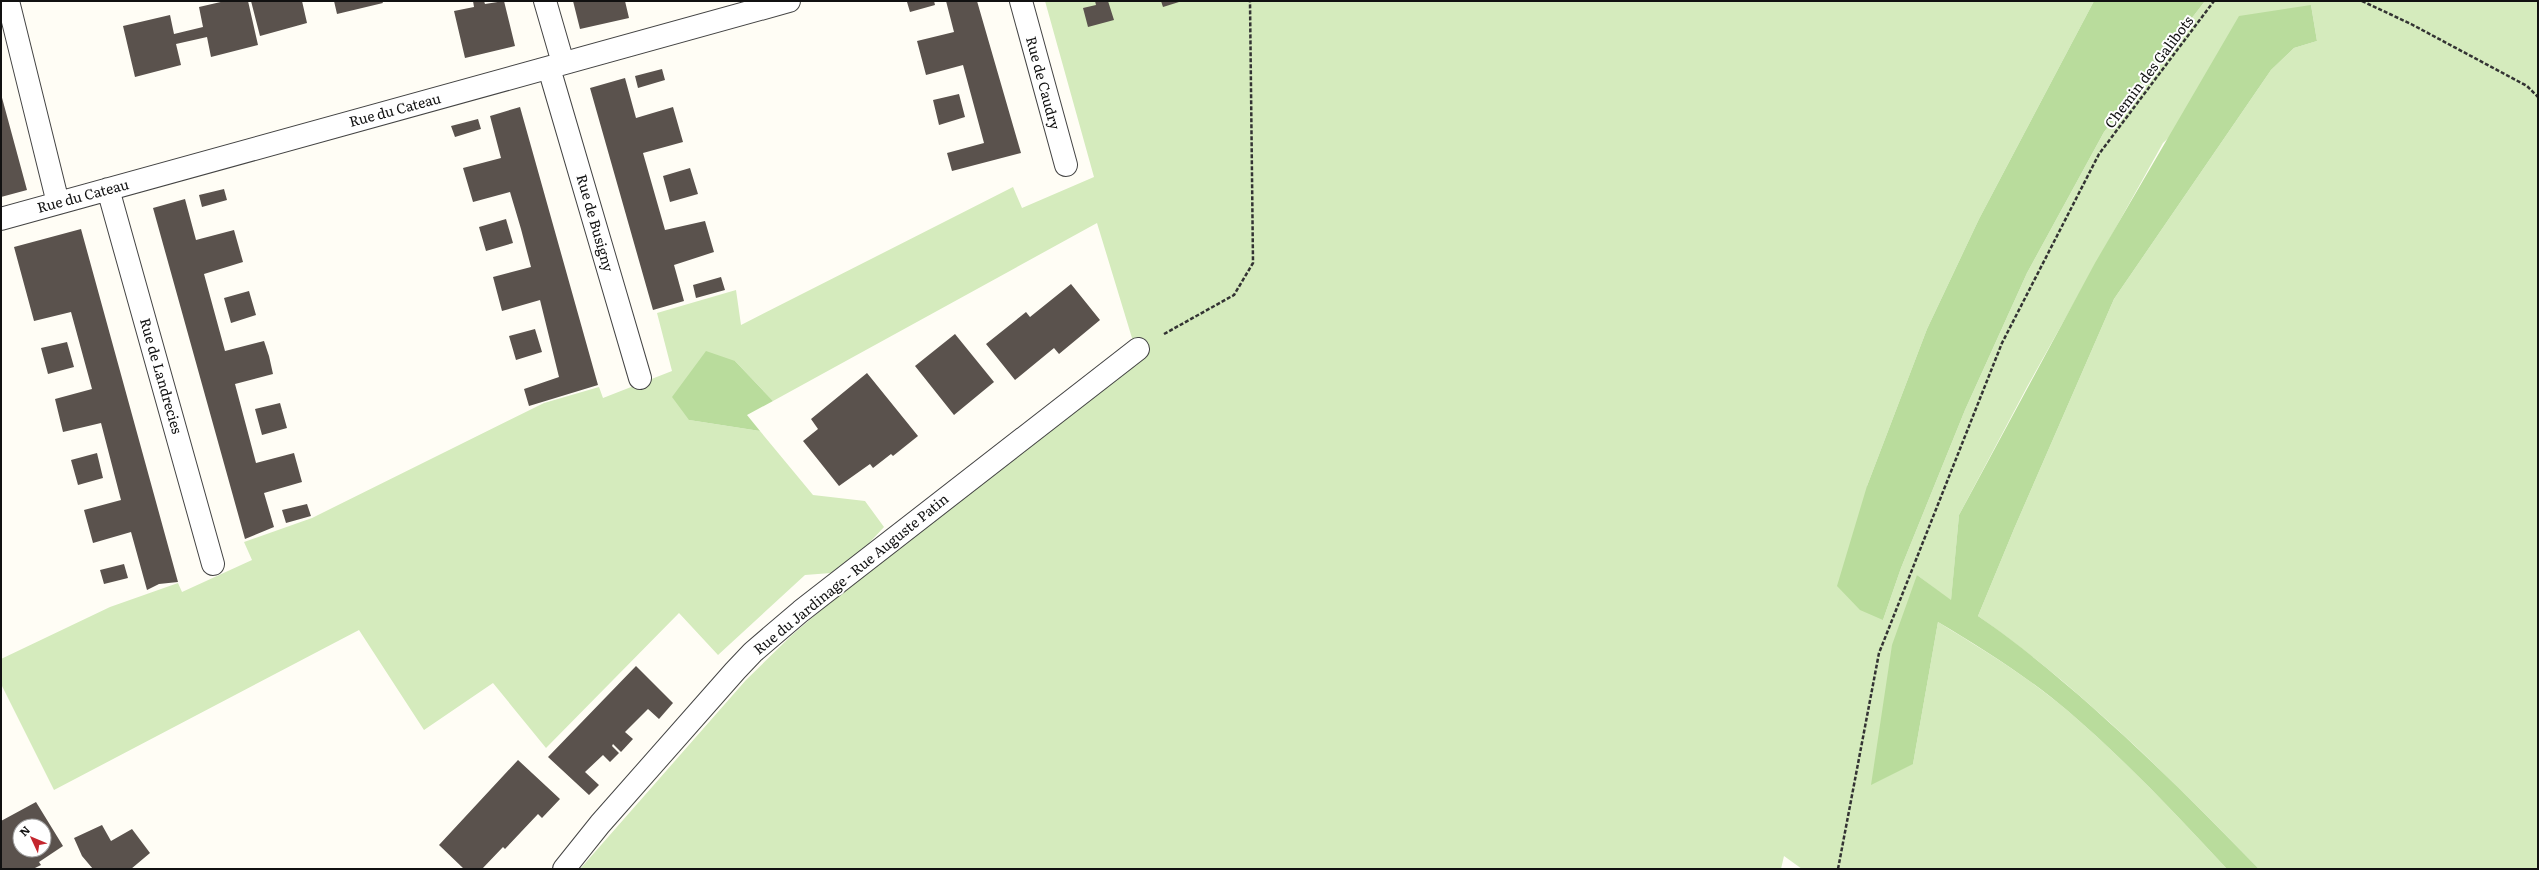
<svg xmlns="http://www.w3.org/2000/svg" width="2539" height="870" font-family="Literata,serif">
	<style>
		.green { fill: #d5ebbd }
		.forest { fill: #b9dc9c }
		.building { fill: #5a524d; fill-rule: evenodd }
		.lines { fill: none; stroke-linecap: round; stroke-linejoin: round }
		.street-casing { stroke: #444; stroke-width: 24 }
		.path { stroke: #333; stroke-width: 2.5; stroke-dasharray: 4 2; stroke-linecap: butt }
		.street { stroke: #fff; stroke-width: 22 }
		.labels { text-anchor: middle; stroke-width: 4; stroke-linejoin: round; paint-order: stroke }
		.street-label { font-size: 14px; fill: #111; stroke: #fff }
	</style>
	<rect width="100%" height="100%" fill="#fffdf5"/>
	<path class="green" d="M 1045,1 L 2094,1 L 1979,219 L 1927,329 L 1867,486 L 1883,620 L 1901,568 L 1965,410 L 2027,273 L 2104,132 L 2205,1 L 2538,1 L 2538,869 L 2259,869 C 2171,779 2082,689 1978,616 L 2014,529 L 2114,299 L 2271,70 L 2294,48 L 2317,41 L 2311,5 L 2163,143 L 2027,387 L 1959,515 L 1951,601 L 1917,575 L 1913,764 L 1938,622 C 1982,649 2028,677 2068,711 C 2125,760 2176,814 2227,869 L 1802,869 L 1784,856 L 1781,869 L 580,869 L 746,680 L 792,635 L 849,586 L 1139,361 L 1097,223 L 773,401 L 735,361 L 689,420 L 760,431 L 813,495 L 865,501 L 884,527 L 858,555 L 831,573 L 805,575 L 718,655 L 679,613 L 546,748 L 493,683 L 424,730 L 359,630 L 54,790 L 1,684 L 1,659 L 110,607 L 178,583 L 182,592 L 252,560 L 244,542 L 312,518 L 544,403 L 599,387 L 603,398 L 672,371 L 657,313 L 736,290 L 741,325 L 1013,187 L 1022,208 L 1094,177 Z"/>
	<path class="forest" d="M 2094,1 L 2205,1 L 2104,132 L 2027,273 L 1965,410 L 1901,568 L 1883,620 L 1860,610 L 1837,586 L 1867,486 L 1927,329 L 1979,219 Z
		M 2311,5 L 2317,41 L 2294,48 L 2271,70 L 2114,299 L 2014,529 L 1978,616 C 1989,624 2000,631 2010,639 C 2100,708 2180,788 2259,869 L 2227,869 C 2176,814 2125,760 2068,711 C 2028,677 1983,649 1938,622 L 1913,764 L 1871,785 L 1892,645 L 1917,575 L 1951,600 L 1959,515 L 2095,263 L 2239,16 Z
		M 706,351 L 735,361 L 773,401 L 747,415 L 760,431 L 689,420 L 672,397 Z"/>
	<path class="building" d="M 225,1 L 248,1 L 258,45 L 211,57 L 207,37 L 176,44 L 181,65 L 135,77 L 123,26 L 170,15 L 174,34 L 203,27 L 199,7 Z
		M 251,1 L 302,1 L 307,23 L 260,36 Z
		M 334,1 L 382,1 L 383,3 L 337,14 Z
		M 473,1 L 484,1 L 485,4 L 504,1 L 515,46 L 465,58 L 454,11 L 474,7 Z
		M 573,1 L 625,1 L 629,18 L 580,29 Z
		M 912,1 L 934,1 L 935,5 L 910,12 L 907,2 Z
		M 946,1 L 977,1 L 1021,153 L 952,171 L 947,153 L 984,143 L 963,65 L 926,75 L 917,41 L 954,32 Z
		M 1095,1 L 1108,1 L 1114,20 L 1088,27 L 1083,8 L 1096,5 Z
		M 1161,1 L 1179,1 L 1179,2 L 1163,7 Z
		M 662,69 L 665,80 L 638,88 L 635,76 Z
		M 625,78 L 636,118 L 673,107 L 683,142 L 643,153 L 665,230 L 705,221 L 714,252 L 674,265 L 684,301 L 653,310 L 590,88 Z
		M 1,94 L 27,190 L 1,197 Z
		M 959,94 L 965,117 L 939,125 L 933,100 Z
		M 520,107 L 598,385 L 529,406 L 524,389 L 559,377 L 540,300 L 502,311 L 493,277 L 531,267 L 521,229 L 510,192 L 473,202 L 463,168 L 501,158 L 490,116 Z
		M 478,119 L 481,129 L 455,137 L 451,126 Z
		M 690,168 L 698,194 L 670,202 L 663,176 Z
		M 224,189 L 227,200 L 202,207 L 199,195 Z
		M 185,199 L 196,240 L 234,230 L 243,262 L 204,274 L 225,351 L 264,341 L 269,356 L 273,374 L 235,384 L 256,463 L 294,453 L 302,482 L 264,493 L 274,527 L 245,539 L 153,208 Z
		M 506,219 L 513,243 L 486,251 L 479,227 Z
		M 81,229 L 178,582 L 159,584 L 147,590 L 131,532 L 93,543 L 84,510 L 121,500 L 101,423 L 63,432 L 55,399 L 92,389 L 71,312 L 34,321 L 14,247 Z
		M 721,277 L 725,290 L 696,298 L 693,285 Z
		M 1071,284 L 1100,320 L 1059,354 L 1054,348 L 1015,380 L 986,344 L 1026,312 L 1030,317 Z
		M 249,291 L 256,315 L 231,323 L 224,298 Z
		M 535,329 L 542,352 L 516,360 L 509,336 Z
		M 955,334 L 994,382 L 954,415 L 915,366 Z
		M 67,342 L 74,367 L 48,374 L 41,348 Z
		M 867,373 L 918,436 L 893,456 L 891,454 L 873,468 L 870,464 L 839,486 L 803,441 L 818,429 L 811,419 Z
		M 280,403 L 287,428 L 262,435 L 255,409 Z
		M 97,453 L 103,478 L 78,485 L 71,460 Z
		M 307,504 L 311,516 L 286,523 L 282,510 Z
		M 124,564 L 128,578 L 104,584 L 100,570 Z
		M 636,666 L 673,703 L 659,719 L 648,709 L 625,732 L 633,739 L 621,752 L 613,744 L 612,746 L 619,753 L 610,762 L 603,755 L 585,772 L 599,785 L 589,795 L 548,757 Z
		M 518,760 L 560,799 L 542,818 L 538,814 L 505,849 L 503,847 L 482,869 L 464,869 L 439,845 Z
		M 36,802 L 63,846 L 39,862 L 41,865 L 33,869 L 1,869 L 1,821 ZM 20,826 L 44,826 L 44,850 L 20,850 Z
		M 102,825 L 111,841 L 132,829 L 150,853 L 131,869 L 93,869 L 82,856 L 74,838 Z"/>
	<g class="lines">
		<g class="street-casing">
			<path id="street" d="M 8,1 L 58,203
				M 545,1 L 563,63
				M 1021,1 L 1066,165
				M 549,68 L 640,378
				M 108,189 L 213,564
				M 1,219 L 789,1
				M 564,869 L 600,824 L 735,671 L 753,652 L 801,611 L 1138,349"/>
		</g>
		<path class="path" d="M 2362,1 L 2411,24 L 2527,86 L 2538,97
			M 1164,334 L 1234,295 L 1253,263 L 1250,1
			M 1838,869 L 1879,653 L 2002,343 L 2099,154 L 2214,1"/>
		<use href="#street" class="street"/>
	</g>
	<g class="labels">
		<g class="street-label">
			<text transform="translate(2149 72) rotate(-53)" y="5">Chemin des Galibots</text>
			<text transform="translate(1043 83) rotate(75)" y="5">Rue de Caudry</text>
			<text transform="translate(395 110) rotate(-15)" y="5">Rue du Cateau</text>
			<text transform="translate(83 196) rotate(-15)" y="5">Rue du Cateau</text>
			<text transform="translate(595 223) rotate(74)" y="5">Rue de Busigny</text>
			<text transform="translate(161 376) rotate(74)" y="5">Rue de Landrecies</text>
			<text transform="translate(851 574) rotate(-39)" y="5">Rue du Jardinage - Rue Auguste Patin</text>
		</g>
	</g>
	<rect width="2539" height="870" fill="none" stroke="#111111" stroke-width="4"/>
	<g transform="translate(32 838) rotate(314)"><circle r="19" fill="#ffffff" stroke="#a0a0a0"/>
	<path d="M0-3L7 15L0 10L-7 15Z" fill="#c4262e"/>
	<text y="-6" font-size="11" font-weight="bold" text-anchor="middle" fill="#111111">N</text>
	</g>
</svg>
